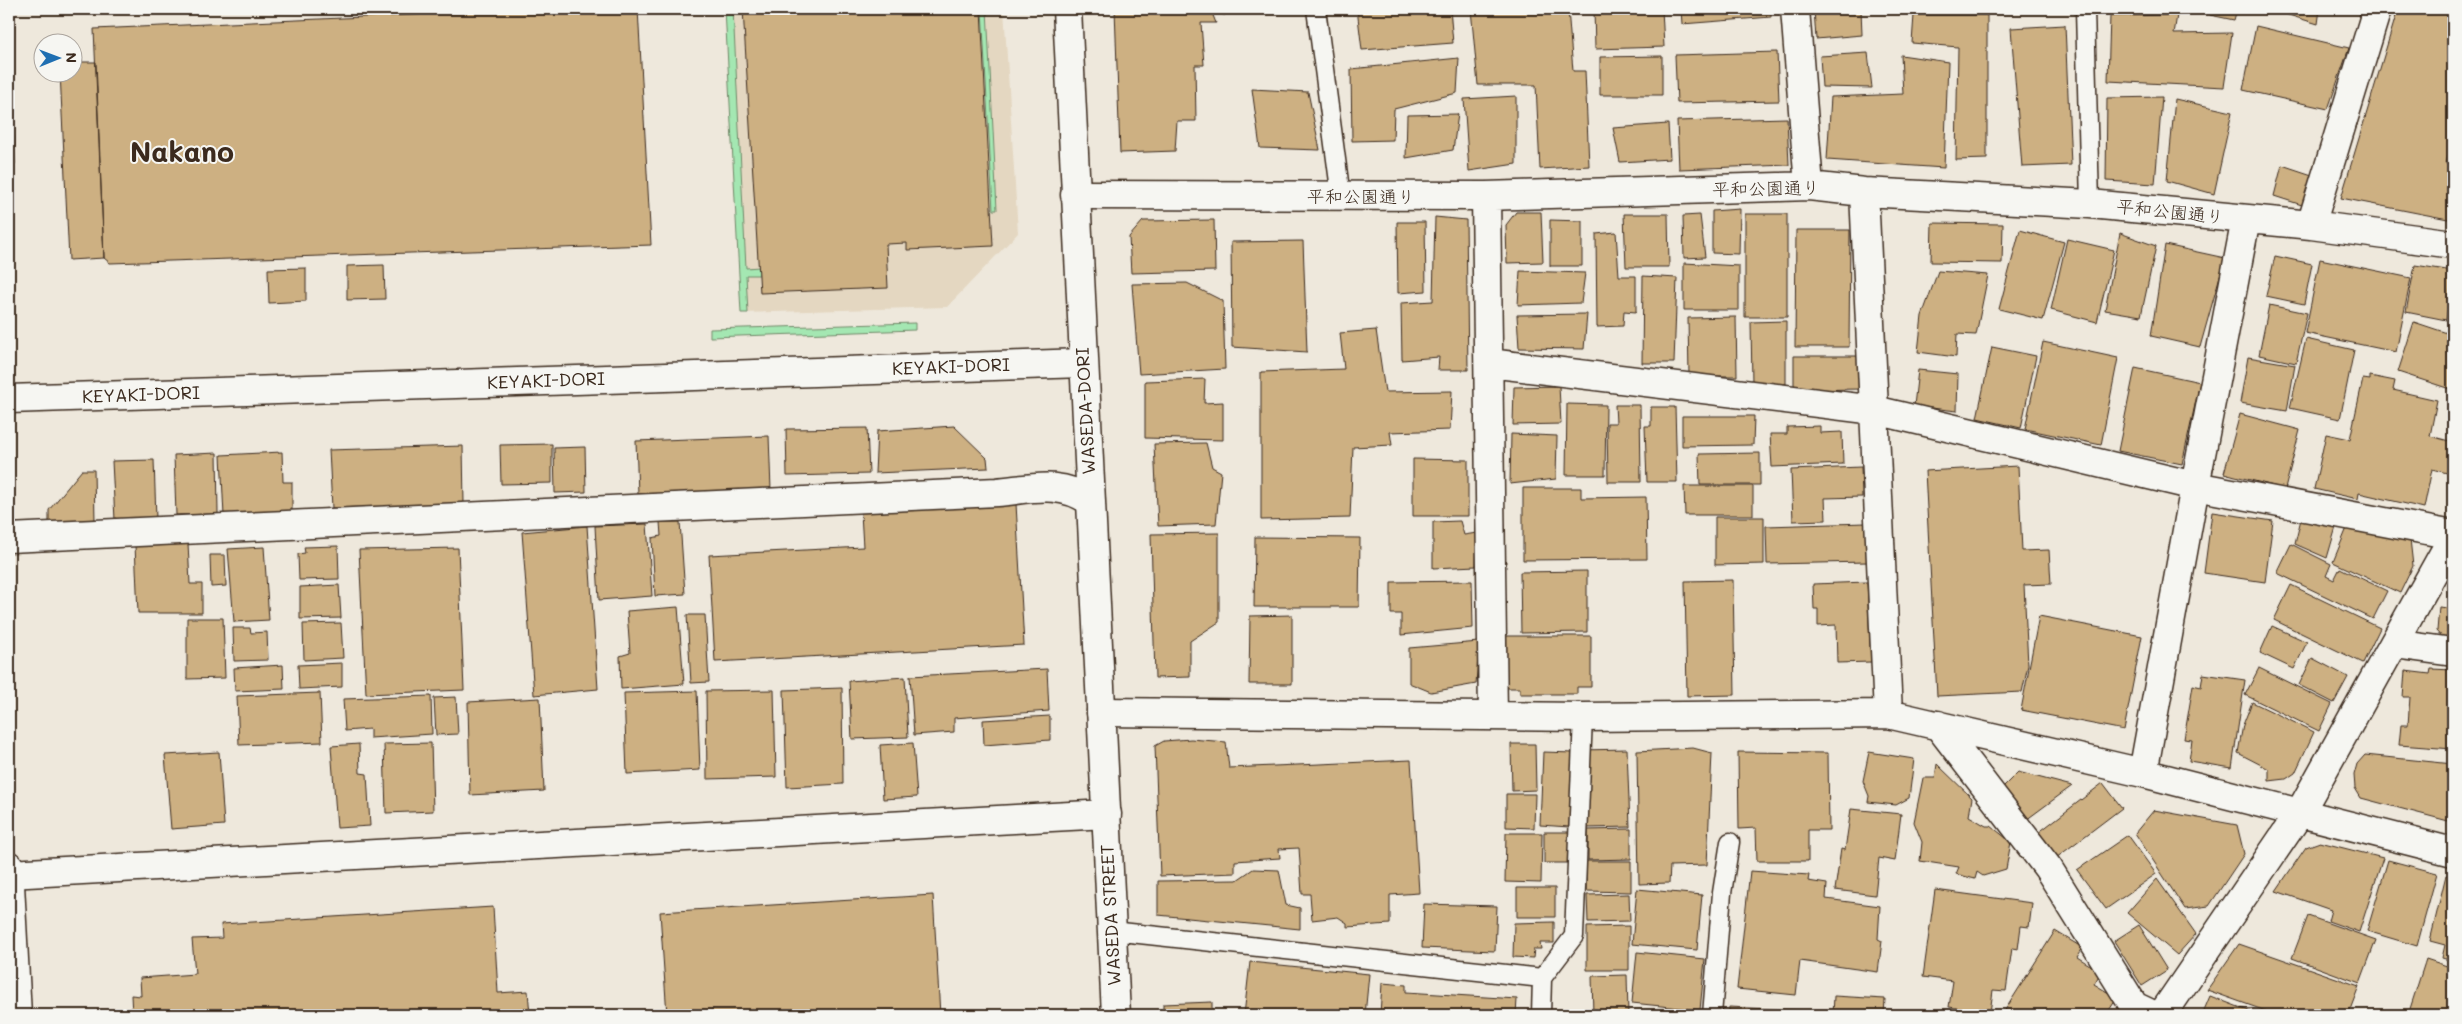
<svg xmlns="http://www.w3.org/2000/svg" width="2462" height="1024" font-family="Mali,'Klee One',sans-serif">
	<style>
		.built { fill: #e4d7c1 }
		.green { fill: #a4e7b2; stroke: #708868 }
		.building { fill: #cdb082; stroke: #3b2a1e }
		.lines { fill: none; stroke-linecap: round; stroke-linejoin: round }
		.service-casing { stroke: #3b2a1e; stroke-width: 21 }
		.minor-casing { stroke: #3b2a1e; stroke-width: 31 }
		.tertiary-casing { stroke: #3b2a1e; stroke-width: 31 }
		.primary-casing { stroke: #3b2a1e; stroke-width: 31 }
		.service { stroke: #f6f6f2; stroke-width: 18 }
		.minor { stroke: #f6f6f2; stroke-width: 28 }
		.tertiary { stroke: #f6f6f2; stroke-width: 28 }
		.primary { stroke: #f6f6f2; stroke-width: 28 }
		.labels { text-anchor: middle; stroke-width: 4; stroke-linejoin: round; paint-order: stroke }
		.street-label { font-size: 18px; fill: #3b2a1e; stroke: #f6f6f2 }
		.town-label { font-size: 28px; font-weight: bold; fill: #3b2a1e; stroke: #f6f6f2 }
	</style>
	<rect width="100%" height="100%" fill="#eee8dc"/>
	<filter id="ink" filterUnits="userSpaceOnUse"><feTurbulence type="fractalNoise" baseFrequency=".02" numOctaves="2"/><feDisplacementMap in="SourceGraphic" scale="10" xChannelSelector="R" yChannelSelector="G"/><feConvolveMatrix kernelMatrix="1 2 1 2 8 2 1 2 1" color-interpolation-filters="sRGB"/></filter>
	<g filter="url(#ink)">
		<path class="built" d="M 725,9 L 1004,9 L 1018,233 L 947,307 L 741,313 Z"/>
		<path class="green" d="M 725,9 L 733,9 L 746,268 L 759,267 L 759,275 L 746,275 L 748,313 L 741,313 Z
			M 982,9 L 987,9 L 997,210 L 993,210 Z
			M 915,323 L 915,330 L 710,337 L 710,329 Z"/>
		<path class="building" d="M 546,9 L 638,9 L 651,245 L 110,263 L 104,258 L 94,29 Z
			M 743,9 L 981,9 L 993,246 L 907,250 L 907,243 L 886,244 L 888,288 L 760,293 Z
			M 1115,9 L 1225,9 L 1225,15 L 1212,13 L 1216,23 L 1201,23 L 1204,65 L 1195,65 L 1196,121 L 1177,121 L 1175,151 L 1120,153 Z
			M 1357,9 L 1450,9 L 1453,43 L 1362,50 Z
			M 1471,9 L 1568,9 L 1573,71 L 1585,71 L 1589,166 L 1540,169 L 1536,85 L 1478,85 Z
			M 1594,9 L 1662,9 L 1664,47 L 1595,49 Z
			M 1681,9 L 1771,9 L 1771,17 L 1682,24 Z
			M 1814,9 L 1861,9 L 1862,35 L 1816,39 Z
			M 2210,9 L 2237,9 L 2234,20 L 2210,15 Z
			M 2273,9 L 2320,9 L 2318,24 L 2272,10 Z
			M 2398,9 L 2453,9 L 2453,135 L 2446,164 L 2453,168 L 2453,220 L 2341,198 Z
			M 1914,15 L 1987,15 L 1987,159 L 1956,160 L 1958,47 L 1912,43 Z
			M 2177,15 L 2174,34 L 2232,33 L 2224,87 L 2108,81 L 2110,16 Z
			M 2065,25 L 2071,165 L 2022,167 L 2011,28 Z
			M 2256,26 L 2349,48 L 2328,109 L 2243,90 Z
			M 1777,52 L 1779,101 L 1677,103 L 1675,55 Z
			M 1868,53 L 1872,88 L 1822,87 L 1820,56 Z
			M 1901,55 L 1948,62 L 1944,168 L 1827,160 L 1831,97 L 1903,94 Z
			M 1662,56 L 1662,95 L 1600,95 L 1600,57 Z
			M 1459,58 L 1457,93 L 1394,109 L 1393,140 L 1352,141 L 1351,69 Z
			M 72,62 L 96,62 L 104,258 L 69,260 L 60,72 L 72,72 Z
			M 1252,89 L 1308,92 L 1320,150 L 1260,148 Z
			M 1516,96 L 1516,164 L 1469,171 L 1464,99 Z
			M 2162,97 L 2155,184 L 2106,181 L 2107,98 Z
			M 2175,99 L 2232,112 L 2214,194 L 2167,181 Z
			M 1458,114 L 1453,150 L 1406,158 L 1407,115 Z
			M 1787,118 L 1789,165 L 1679,169 L 1677,121 Z
			M 1668,124 L 1670,159 L 1620,162 L 1613,128 Z
			M 9,136 L 14,136 L 15,164 L 9,164 Z
			M 2282,165 L 2312,175 L 2305,206 L 2274,196 Z
			M 1740,209 L 1739,254 L 1712,253 L 1712,211 Z
			M 1516,212 L 1541,212 L 1543,262 L 1507,263 L 1506,225 Z
			M 1624,214 L 1668,214 L 1669,267 L 1626,267 Z
			M 1745,214 L 1787,214 L 1787,317 L 1745,317 Z
			M 1700,215 L 1705,257 L 1684,258 L 1683,216 Z
			M 1435,217 L 1466,220 L 1468,370 L 1438,370 L 1439,357 L 1402,360 L 1401,303 L 1433,301 Z
			M 1214,220 L 1215,271 L 1131,273 L 1129,237 L 1143,221 Z
			M 1550,220 L 1582,221 L 1582,266 L 1550,266 Z
			M 1397,222 L 1425,222 L 1426,291 L 1398,293 Z
			M 1932,223 L 2003,224 L 2002,263 L 1931,262 Z
			M 1796,230 L 1850,230 L 1849,347 L 1795,347 Z
			M 2020,230 L 2064,242 L 2043,320 L 1999,309 Z
			M 1616,232 L 1619,276 L 1636,276 L 1636,312 L 1624,311 L 1623,326 L 1597,327 L 1596,234 Z
			M 2120,233 L 2156,246 L 2141,316 L 2105,310 Z
			M 2067,239 L 2114,250 L 2097,322 L 2051,310 Z
			M 1303,241 L 1307,352 L 1232,347 L 1231,242 Z
			M 2165,245 L 2225,258 L 2200,347 L 2151,336 Z
			M 2275,256 L 2312,264 L 2304,304 L 2266,296 Z
			M 2320,259 L 2411,278 L 2396,352 L 2305,333 Z
			M 1684,263 L 1739,266 L 1739,310 L 1684,310 Z
			M 384,265 L 385,299 L 347,300 L 347,266 Z
			M 2415,265 L 2453,271 L 2446,320 L 2406,312 Z
			M 306,268 L 306,301 L 269,303 L 268,269 Z
			M 1520,271 L 1585,273 L 1581,303 L 1518,305 Z
			M 1938,271 L 1988,275 L 1976,335 L 1957,334 L 1956,357 L 1918,352 L 1922,316 Z
			M 1643,276 L 1677,278 L 1674,363 L 1642,363 Z
			M 1187,283 L 1223,301 L 1225,369 L 1139,374 L 1132,284 Z
			M 2269,305 L 2307,313 L 2296,363 L 2259,355 Z
			M 1587,314 L 1584,349 L 1519,348 L 1517,315 Z
			M 1736,317 L 1737,376 L 1689,376 L 1688,318 Z
			M 1786,321 L 1786,384 L 1752,384 L 1751,322 Z
			M 2414,322 L 2453,335 L 2453,390 L 2398,372 Z
			M 1376,330 L 1385,392 L 1452,391 L 1450,430 L 1390,432 L 1392,445 L 1353,447 L 1350,518 L 1261,520 L 1261,372 L 1344,369 L 1340,333 Z
			M 2306,339 L 2354,350 L 2340,419 L 2290,408 Z
			M 2043,342 L 2118,358 L 2101,445 L 2025,429 Z
			M 1992,347 L 2036,356 L 2021,428 L 1977,418 Z
			M 1794,356 L 1861,356 L 1862,389 L 1794,390 Z
			M 2248,357 L 2295,365 L 2287,411 L 2240,403 Z
			M 2135,368 L 2200,382 L 2182,464 L 2118,451 Z
			M 1918,370 L 1958,374 L 1957,411 L 1914,406 Z
			M 2370,376 L 2395,381 L 2393,390 L 2437,400 L 2430,436 L 2453,442 L 2453,447 L 2447,473 L 2432,469 L 2424,508 L 2359,493 L 2358,499 L 2314,489 L 2326,434 L 2350,439 L 2363,379 L 2370,380 Z
			M 1205,379 L 1204,403 L 1223,402 L 1223,440 L 1145,438 L 1145,381 Z
			M 1559,386 L 1561,424 L 1513,425 L 1514,387 Z
			M 1567,404 L 1606,405 L 1605,475 L 1566,475 Z
			M 1615,405 L 1640,405 L 1641,482 L 1608,482 L 1607,423 L 1616,423 Z
			M 1651,407 L 1675,407 L 1677,482 L 1647,482 L 1645,426 L 1651,426 Z
			M 2240,414 L 2300,430 L 2285,489 L 2224,473 Z
			M 1682,416 L 1754,416 L 1753,445 L 1682,446 Z
			M 954,426 L 987,458 L 988,468 L 875,473 L 877,431 Z
			M 1820,426 L 1820,433 L 1842,432 L 1843,464 L 1772,467 L 1770,434 L 1787,434 L 1787,427 Z
			M 867,428 L 869,474 L 787,476 L 786,429 Z
			M 1511,434 L 1557,436 L 1556,479 L 1510,484 Z
			M 769,436 L 771,490 L 638,494 L 636,441 Z
			M 1206,443 L 1212,467 L 1221,472 L 1216,524 L 1158,526 L 1154,444 Z
			M 552,444 L 552,483 L 501,484 L 500,445 Z
			M 463,446 L 464,504 L 332,508 L 329,450 Z
			M 585,447 L 586,492 L 555,493 L 554,448 Z
			M 282,452 L 283,482 L 292,482 L 292,514 L 224,516 L 221,455 Z
			M 217,453 L 218,514 L 176,515 L 174,455 Z
			M 1760,453 L 1760,485 L 1700,485 L 1699,454 Z
			M 1413,459 L 1468,460 L 1468,516 L 1413,516 Z
			M 154,460 L 156,519 L 115,520 L 112,461 Z
			M 2018,466 L 2022,551 L 2049,550 L 2051,584 L 2024,585 L 2028,665 L 2022,692 L 1937,696 L 1925,471 Z
			M 1861,467 L 1862,497 L 1825,498 L 1826,520 L 1793,521 L 1791,470 Z
			M 82,470 L 94,470 L 95,522 L 49,523 L 49,510 Z
			M 1684,486 L 1753,486 L 1753,515 L 1685,515 Z
			M 1523,488 L 1581,488 L 1581,498 L 1646,497 L 1647,559 L 1523,560 Z
			M 1016,504 L 1024,645 L 715,662 L 709,555 L 863,547 L 861,513 Z
			M 2212,512 L 2273,521 L 2265,582 L 2204,573 Z
			M 1715,517 L 1764,517 L 1764,564 L 1715,565 Z
			M 2301,519 L 2336,527 L 2327,558 L 2295,544 Z
			M 1460,521 L 1464,535 L 1477,533 L 1476,566 L 1433,568 L 1433,522 Z
			M 660,522 L 680,522 L 685,594 L 655,596 L 652,538 L 661,536 Z
			M 1866,523 L 1868,562 L 1767,564 L 1766,526 Z
			M 647,524 L 652,596 L 599,600 L 595,526 Z
			M 587,526 L 598,689 L 534,695 L 522,532 Z
			M 2347,528 L 2410,539 L 2413,566 L 2400,593 L 2333,562 Z
			M 1219,533 L 1219,622 L 1190,641 L 1190,677 L 1155,678 L 1151,534 Z
			M 1255,537 L 1360,538 L 1359,607 L 1254,607 Z
			M 188,543 L 190,584 L 202,584 L 202,613 L 138,613 L 135,545 Z
			M 2291,544 L 2331,564 L 2326,576 L 2334,580 L 2340,568 L 2387,591 L 2373,619 L 2277,573 Z
			M 338,546 L 339,579 L 299,580 L 298,554 L 305,553 L 304,547 Z
			M 264,547 L 269,620 L 234,622 L 228,549 Z
			M 458,548 L 464,690 L 366,694 L 359,550 Z
			M 210,555 L 225,555 L 226,586 L 211,587 Z
			M 1587,571 L 1587,632 L 1521,633 L 1520,572 Z
			M 1733,580 L 1735,695 L 1687,696 L 1685,581 Z
			M 1472,581 L 1473,628 L 1401,635 L 1401,614 L 1391,614 L 1391,582 Z
			M 1867,582 L 1871,662 L 1837,663 L 1836,625 L 1818,626 L 1818,609 L 1814,609 L 1813,584 Z
			M 2453,584 L 2453,642 L 2446,641 L 2437,631 L 2439,607 L 2448,608 L 2450,585 Z
			M 339,585 L 341,618 L 300,619 L 300,587 Z
			M 2291,585 L 2380,628 L 2363,663 L 2274,620 Z
			M 678,607 L 684,684 L 621,689 L 620,656 L 630,653 L 627,611 Z
			M 687,615 L 705,615 L 709,682 L 691,683 Z
			M 1292,615 L 1292,684 L 1249,684 L 1250,616 Z
			M 2039,616 L 2142,636 L 2124,730 L 2021,710 Z
			M 187,618 L 223,618 L 225,678 L 187,679 Z
			M 341,623 L 343,658 L 304,660 L 303,624 Z
			M 2272,626 L 2307,642 L 2294,669 L 2260,653 Z
			M 233,628 L 250,628 L 251,633 L 267,632 L 268,660 L 234,661 Z
			M 1503,636 L 1591,636 L 1591,687 L 1577,687 L 1577,694 L 1520,694 L 1520,688 L 1503,688 Z
			M 1479,642 L 1476,684 L 1431,692 L 1409,683 L 1409,648 Z
			M 2312,658 L 2348,677 L 2334,703 L 2299,685 Z
			M 342,663 L 342,687 L 299,689 L 298,665 Z
			M 283,665 L 284,689 L 235,691 L 234,668 Z
			M 2259,668 L 2332,704 L 2319,731 L 2245,695 Z
			M 1047,669 L 1049,711 L 954,718 L 954,732 L 914,735 L 910,676 Z
			M 2431,669 L 2453,670 L 2453,749 L 2399,745 L 2401,725 L 2408,725 L 2410,697 L 2403,697 L 2405,671 L 2430,674 Z
			M 2203,674 L 2245,680 L 2232,768 L 2189,761 L 2192,740 L 2184,739 L 2193,685 L 2201,687 Z
			M 905,677 L 908,737 L 852,739 L 849,681 Z
			M 842,688 L 843,784 L 787,787 L 784,690 Z
			M 774,690 L 776,777 L 707,779 L 706,691 Z
			M 697,691 L 700,770 L 627,774 L 624,693 Z
			M 320,693 L 322,742 L 239,745 L 237,696 Z
			M 431,696 L 432,734 L 370,738 L 370,729 L 345,731 L 343,699 Z
			M 456,697 L 458,734 L 436,735 L 434,698 Z
			M 540,698 L 544,791 L 470,795 L 468,702 Z
			M 2252,702 L 2314,732 L 2295,773 L 2286,779 L 2269,781 L 2269,769 L 2238,753 L 2243,725 Z
			M 1050,716 L 1050,740 L 984,745 L 983,720 Z
			M 1191,739 L 1226,742 L 1229,768 L 1411,760 L 1419,893 L 1390,895 L 1390,924 L 1347,927 L 1347,923 L 1338,917 L 1312,920 L 1310,894 L 1302,894 L 1299,848 L 1279,849 L 1280,858 L 1235,861 L 1235,873 L 1160,876 L 1155,746 L 1164,741 Z
			M 431,743 L 433,811 L 386,813 L 384,744 Z
			M 913,743 L 917,797 L 883,799 L 880,745 Z
			M 359,744 L 360,773 L 367,774 L 370,826 L 337,828 L 331,746 Z
			M 1511,744 L 1535,744 L 1536,790 L 1512,791 Z
			M 1693,748 L 1712,753 L 1707,865 L 1670,866 L 1669,883 L 1639,884 L 1637,751 Z
			M 1627,749 L 1630,827 L 1585,828 L 1582,750 Z
			M 219,752 L 224,825 L 171,829 L 165,755 Z
			M 1543,752 L 1573,753 L 1569,827 L 1540,825 Z
			M 1738,752 L 1828,753 L 1829,830 L 1808,830 L 1808,861 L 1757,861 L 1756,828 L 1739,829 Z
			M 1869,752 L 1914,759 L 1909,798 L 1896,805 L 1868,802 L 1869,796 L 1863,781 Z
			M 2365,755 L 2453,764 L 2452,822 L 2361,798 L 2355,788 L 2354,775 L 2357,764 Z
			M 1937,764 L 1972,798 L 1969,816 L 1986,826 L 1991,826 L 2011,842 L 2006,869 L 1983,876 L 1977,872 L 1975,879 L 1956,874 L 1959,867 L 1920,861 L 1922,842 L 1914,822 L 1923,778 L 1935,778 Z
			M 2018,772 L 2072,786 L 2026,820 L 2001,789 Z
			M 2103,783 L 2122,808 L 2056,858 L 2038,833 Z
			M 1506,794 L 1535,794 L 1534,828 L 1506,827 Z
			M 1851,809 L 1901,814 L 1895,861 L 1879,858 L 1875,895 L 1835,890 L 1841,849 L 1845,850 Z
			M 2154,810 L 2237,825 L 2244,854 L 2209,906 L 2185,909 L 2135,833 Z
			M 1631,829 L 1631,859 L 1588,860 L 1588,830 Z
			M 1544,832 L 1569,832 L 1568,863 L 1544,863 Z
			M 1506,833 L 1542,833 L 1541,883 L 1505,882 Z
			M 2128,835 L 2156,874 L 2106,909 L 2077,870 Z
			M 2320,842 L 2383,858 L 2359,932 L 2328,921 L 2331,910 L 2276,891 L 2306,847 Z
			M 2388,860 L 2437,873 L 2417,946 L 2367,931 Z
			M 1586,861 L 1631,861 L 1631,892 L 1586,891 Z
			M 1253,869 L 1279,870 L 1286,905 L 1300,908 L 1300,929 L 1158,915 L 1158,881 L 1237,880 Z
			M 1750,871 L 1809,875 L 1808,881 L 1827,884 L 1826,899 L 1880,906 L 1878,939 L 1882,941 L 1878,972 L 1800,961 L 1796,995 L 1737,989 Z
			M 2446,875 L 2453,877 L 2453,961 L 2442,958 L 2445,945 L 2430,941 Z
			M 2157,879 L 2196,934 L 2177,955 L 2127,913 Z
			M 1517,888 L 1555,888 L 1555,917 L 1517,917 Z
			M 1637,889 L 1702,895 L 1697,950 L 1632,944 Z
			M 1935,890 L 2032,903 L 2029,927 L 2021,926 L 2018,949 L 2012,948 L 2006,991 L 1993,990 L 1990,1013 L 1949,1007 L 1953,981 L 1923,977 Z
			M 1629,894 L 1630,921 L 1588,922 L 1587,895 Z
			M 933,895 L 940,1015 L 667,1015 L 660,912 Z
			M 1424,904 L 1497,906 L 1495,951 L 1422,948 Z
			M 493,907 L 498,993 L 528,991 L 530,1015 L 132,1015 L 131,995 L 141,996 L 140,978 L 195,974 L 192,939 L 222,938 L 221,924 Z
			M 2308,916 L 2376,940 L 2360,983 L 2292,958 Z
			M 1554,922 L 1554,943 L 1540,943 L 1541,949 L 1534,949 L 1533,958 L 1513,957 L 1514,923 Z
			M 2139,925 L 2167,970 L 2142,986 L 2114,941 Z
			M 1629,926 L 1629,970 L 1587,970 L 1587,927 Z
			M 2055,931 L 2083,948 L 2077,957 L 2101,972 L 2094,984 L 2117,998 L 2106,1015 L 2002,1015 Z
			M 2239,944 L 2359,986 L 2348,1015 L 2277,1015 L 2207,990 Z
			M 1637,952 L 1705,959 L 1700,1010 L 1632,1003 Z
			M 2426,959 L 2453,968 L 2453,1015 L 2408,1015 Z
			M 1250,962 L 1369,974 L 1365,1015 L 1297,1013 L 1297,1015 L 1244,1015 Z
			M 1627,975 L 1628,1015 L 1593,1015 L 1592,976 Z
			M 1382,983 L 1406,985 L 1406,992 L 1517,999 L 1516,1015 L 1380,1015 Z
			M 1834,996 L 1885,999 L 1884,1015 L 1833,1015 Z
			M 2210,996 L 2254,1013 L 2253,1015 L 2202,1015 Z
			M 1212,1002 L 1212,1015 L 1233,1013 L 1233,1015 L 1163,1015 L 1163,1004 Z
			M 1729,1007 L 1812,1011 L 1812,1015 L 1729,1015 Z"/>
		<g class="lines">
			<g class="service-casing">
				<path id="service" d="M 1316,9 L 1341,197
					M 2085,9 L 2090,204
					M 1112,931 L 1542,978 L 1541,1015
					M 1542,978 L 1574,936 L 1583,717
					M 1712,1015 L 1722,893 L 1730,842"/>
			</g>
			<g class="minor-casing">
				<path id="minor" d="M 1795,9 L 1809,186
					M 1864,192 L 1888,714
					M 1075,195 L 1486,196 L 1809,186 L 1864,192 L 2090,204 L 2311,225 L 2453,244
					M 1486,196 L 1493,716
					M 2311,225 L 2377,9
					M 1489,363 L 1875,410 L 2195,486 L 2453,535
					M 9,538 L 997,492 C 1031,489 1060,480 1090,501
					M 2394,644 L 2453,652
					M 1101,712 L 1583,717 L 1888,714 L 2143,773 L 2453,852
					M 1938,725 L 2048,868 L 2134,1006 L 2153,1015
					M 2143,773 L 2195,486 L 2246,219
					M 9,874 L 1107,814
					M 2162,1015 L 2299,814 L 2453,537"/>
			</g>
			<g class="tertiary-casing">
				<path id="tertiary" d="M 9,399 L 1083,363
					M 9,866 L 17,1015"/>
			</g>
			<g class="primary-casing">
				<path id="primary" d="M 1067,9 L 1116,1015"/>
			</g>
			<use href="#service" class="service"/>
			<use href="#minor" class="minor"/>
			<use href="#tertiary" class="tertiary"/>
			<use href="#primary" class="primary"/>
		</g>
	</g>
	<g class="labels">
		<g class="street-label">
			<text transform="translate(1766 189) rotate(-1)" y="6">平和公園通り</text>
			<text x="1361" y="203">平和公園通り</text>
			<text transform="translate(2170 212) rotate(6)" y="6">平和公園通り</text>
			<text transform="translate(951 367) rotate(-2)" y="6">KEYAKI-DORI</text>
			<text transform="translate(546 381) rotate(-2)" y="6">KEYAKI-DORI</text>
			<text transform="translate(141 395) rotate(-2)" y="6">KEYAKI-DORI</text>
			<text transform="translate(1086 411) rotate(-93)" y="6">WASEDA-DORI</text>
			<text transform="translate(1111 915) rotate(-93)" y="6">WASEDA STREET</text>
		</g>
		<g class="town-label">
			<text x="182" y="162">Nakano</text>
		</g>
	</g>
	<rect width="2462" height="1024" fill="none" stroke="#f6f6f2" stroke-width="30"/>
	<rect x="15" y="15" width="2432" height="994" fill="none" stroke="#3b2a1e" stroke-width="2" filter="url(#ink)"/>
	<g transform="translate(58 58) rotate(89)"><circle r="24" fill="#f6f6f2" stroke="#aba49d"/>
	<path d="M0-4L9 19L0 12L-9 19Z" fill="#1f6fb2"/>
	<text y="-8" font-size="14" font-weight="bold" text-anchor="middle" fill="#3b2a1e">N</text>
	</g>
</svg>
